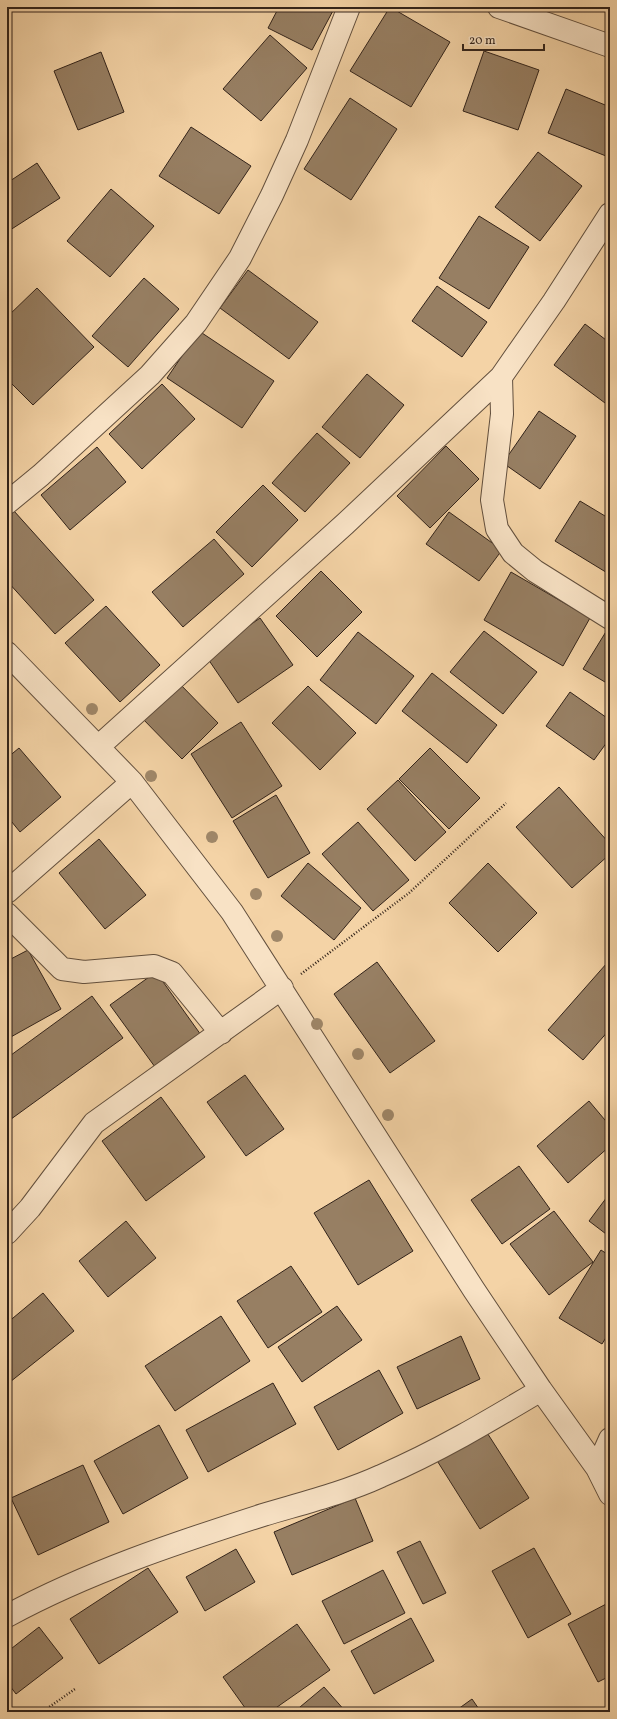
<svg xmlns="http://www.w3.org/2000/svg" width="617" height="1719" font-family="Vollkorn,serif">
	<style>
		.building { fill: #977f63; stroke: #32231a }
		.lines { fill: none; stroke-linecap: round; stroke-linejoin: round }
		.minor-casing { stroke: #624f3d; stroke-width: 24 }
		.path { stroke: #32231a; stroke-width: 2.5; stroke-dasharray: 1 2; stroke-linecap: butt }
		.minor { stroke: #f8e2c5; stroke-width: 22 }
		.tree { fill: #9f8769 }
	</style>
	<rect width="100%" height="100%" fill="#f4d3a6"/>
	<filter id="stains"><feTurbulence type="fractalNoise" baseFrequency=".005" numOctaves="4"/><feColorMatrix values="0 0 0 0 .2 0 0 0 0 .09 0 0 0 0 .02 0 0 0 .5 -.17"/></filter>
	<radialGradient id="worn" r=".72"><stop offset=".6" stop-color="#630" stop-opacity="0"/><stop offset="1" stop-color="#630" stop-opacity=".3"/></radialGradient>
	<path class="building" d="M 279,7 L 335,7 L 312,50 L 268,28 Z
		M 390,7 L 450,42 L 411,107 L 350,71 Z
		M 270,35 L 307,68 L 261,121 L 223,89 Z
		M 484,51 L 539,70 L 518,130 L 463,111 Z
		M 101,52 L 124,112 L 78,130 L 54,71 Z
		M 566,89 L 610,107 L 610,147 L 606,156 L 548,133 Z
		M 350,98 L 397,129 L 351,200 L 304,169 Z
		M 191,127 L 251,166 L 219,214 L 159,176 Z
		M 538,152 L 582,186 L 540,241 L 495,207 Z
		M 37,163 L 60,198 L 7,232 L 7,183 Z
		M 111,189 L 154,226 L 110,277 L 67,241 Z
		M 479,216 L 529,247 L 489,309 L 439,278 Z
		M 248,270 L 318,322 L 289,359 L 220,308 Z
		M 144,278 L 179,309 L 128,367 L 92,336 Z
		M 437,286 L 487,322 L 462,357 L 412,321 Z
		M 37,288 L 94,347 L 33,405 L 7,379 L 7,317 Z
		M 585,324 L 610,343 L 610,397 L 605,403 L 554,365 Z
		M 199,331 L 274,381 L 242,428 L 167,378 Z
		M 367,374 L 404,405 L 360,458 L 322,427 Z
		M 162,384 L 195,419 L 142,469 L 109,434 Z
		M 539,411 L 576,436 L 540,489 L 503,463 Z
		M 317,433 L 350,463 L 305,512 L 272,483 Z
		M 446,446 L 479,479 L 430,528 L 397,496 Z
		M 97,447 L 126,482 L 70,530 L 41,495 Z
		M 263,485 L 298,520 L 252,567 L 216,532 Z
		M 580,501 L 610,519 L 609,574 L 555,541 Z
		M 14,511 L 94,600 L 55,634 L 7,581 L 7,517 Z
		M 449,512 L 502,550 L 479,581 L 426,544 Z
		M 214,539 L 244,574 L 183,627 L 152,592 Z
		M 321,571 L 362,612 L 317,657 L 276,616 Z
		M 511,572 L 590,618 L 563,666 L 484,620 Z
		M 106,606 L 160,665 L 120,702 L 65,643 Z
		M 260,618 L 293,665 L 238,703 L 206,656 Z
		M 607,630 L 610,632 L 610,685 L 583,669 Z
		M 484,631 L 537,672 L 503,714 L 450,672 Z
		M 358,632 L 414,676 L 376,724 L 320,680 Z
		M 432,673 L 497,725 L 467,763 L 402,711 Z
		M 177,681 L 218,723 L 182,759 L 140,716 Z
		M 308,686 L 356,733 L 320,770 L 272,723 Z
		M 570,692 L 610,720 L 610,738 L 594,760 L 546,726 Z
		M 241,722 L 282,786 L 232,818 L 191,754 Z
		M 19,748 L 61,797 L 20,832 L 7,816 L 7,758 Z
		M 430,748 L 480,798 L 449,829 L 399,779 Z
		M 398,780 L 446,832 L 415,861 L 367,809 Z
		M 559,787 L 610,844 L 610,854 L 572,888 L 516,827 Z
		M 276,795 L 310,853 L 268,878 L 233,821 Z
		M 358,822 L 409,880 L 373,911 L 322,854 Z
		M 99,839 L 146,895 L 105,929 L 59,873 Z
		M 308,863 L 361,908 L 334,940 L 281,896 Z
		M 488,863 L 537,913 L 498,952 L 449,903 Z
		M 28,950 L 61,1009 L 9,1038 L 7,1034 L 7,961 Z
		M 377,962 L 435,1041 L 390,1073 L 334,994 Z
		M 607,963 L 610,965 L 610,1029 L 583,1060 L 548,1030 Z
		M 156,972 L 201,1035 L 155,1067 L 110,1005 Z
		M 92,996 L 123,1038 L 7,1122 L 7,1058 Z
		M 245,1075 L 284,1129 L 246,1156 L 207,1102 Z
		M 161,1097 L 205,1157 L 146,1201 L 102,1141 Z
		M 589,1101 L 610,1126 L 610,1146 L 568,1183 L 537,1146 Z
		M 519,1166 L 550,1209 L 502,1244 L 471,1200 Z
		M 369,1180 L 413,1251 L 358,1285 L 314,1213 Z
		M 610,1193 L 610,1237 L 589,1221 Z
		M 554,1211 L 593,1262 L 549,1295 L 510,1244 Z
		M 126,1221 L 156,1258 L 108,1297 L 79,1261 Z
		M 601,1250 L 610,1256 L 610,1331 L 602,1344 L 559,1318 Z
		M 291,1266 L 322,1312 L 268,1348 L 237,1301 Z
		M 43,1293 L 74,1331 L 10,1382 L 7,1378 L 7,1323 Z
		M 337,1306 L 362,1340 L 302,1382 L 278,1347 Z
		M 221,1316 L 250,1361 L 175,1411 L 145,1366 Z
		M 461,1336 L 480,1379 L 417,1409 L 397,1367 Z
		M 379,1370 L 403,1413 L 338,1450 L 314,1407 Z
		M 273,1383 L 296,1424 L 208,1472 L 186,1430 Z
		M 159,1425 L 188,1478 L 123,1514 L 94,1461 Z
		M 484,1428 L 529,1498 L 480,1529 L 436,1459 Z
		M 83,1465 L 109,1522 L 38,1555 L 11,1498 Z
		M 355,1498 L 373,1541 L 292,1575 L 274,1532 Z
		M 420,1541 L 446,1593 L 423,1604 L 397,1552 Z
		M 534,1548 L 571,1614 L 528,1638 L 492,1571 Z
		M 236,1549 L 255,1582 L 205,1611 L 186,1577 Z
		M 148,1568 L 178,1612 L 99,1664 L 70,1619 Z
		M 383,1570 L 405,1613 L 344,1644 L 322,1601 Z
		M 610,1602 L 610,1676 L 598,1682 L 568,1624 Z
		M 411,1618 L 434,1661 L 374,1694 L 351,1651 Z
		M 297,1624 L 330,1670 L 270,1712 L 248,1712 L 223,1677 Z
		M 39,1627 L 63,1658 L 16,1694 L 7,1682 L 7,1652 Z
		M 324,1687 L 346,1712 L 294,1712 Z
		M 472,1699 L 481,1712 L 454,1712 Z"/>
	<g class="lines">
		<g class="minor-casing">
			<path id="minor" d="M 499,7 L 610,46
				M 501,377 L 502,414 L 492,500 L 497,529 L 513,553 L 535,571 L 610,618
				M 7,503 L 41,475 L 150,375 L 196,323 L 240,258 L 272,195 L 297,140 L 349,7
				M 7,653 L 132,782 L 232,912 L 474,1290 L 541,1390 L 597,1468 L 610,1494
				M 98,747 L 345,524 L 501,377 L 554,301 L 610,214
				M 7,892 L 132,782
				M 7,914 L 62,969 L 84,972 L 154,966 L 172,973 L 221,1033
				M 7,1233 L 30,1208 L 94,1123 L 282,988
				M 597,1468 L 610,1439
				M 7,1616 C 88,1572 176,1543 263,1515 C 303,1503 344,1493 381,1476 C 437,1452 489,1421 541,1390"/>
		</g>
		<path class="path" d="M 301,974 L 409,893 L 506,803
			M 42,1712 L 75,1689"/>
		<use href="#minor" class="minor"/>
	</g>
	<g class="tree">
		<circle cx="92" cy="709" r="6"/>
		<circle cx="151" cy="776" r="6"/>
		<circle cx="212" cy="837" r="6"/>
		<circle cx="256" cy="894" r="6"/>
		<circle cx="277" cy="936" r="6"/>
		<circle cx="317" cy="1024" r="6"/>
		<circle cx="358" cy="1054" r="6"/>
		<circle cx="388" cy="1115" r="6"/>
	</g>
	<rect width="617" height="1719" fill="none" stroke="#f4d3a6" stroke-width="24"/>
	<rect x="8" y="8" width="601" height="1703" fill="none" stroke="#32231a" stroke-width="2"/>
	<rect x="12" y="12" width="593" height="1695" fill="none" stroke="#32231a"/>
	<path d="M463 44v6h81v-6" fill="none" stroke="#32231a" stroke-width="2"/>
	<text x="469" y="44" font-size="12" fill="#32231a" stroke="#f8e2c5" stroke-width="3" paint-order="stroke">20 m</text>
	<rect width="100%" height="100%" filter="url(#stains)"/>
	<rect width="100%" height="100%" fill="url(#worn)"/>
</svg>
